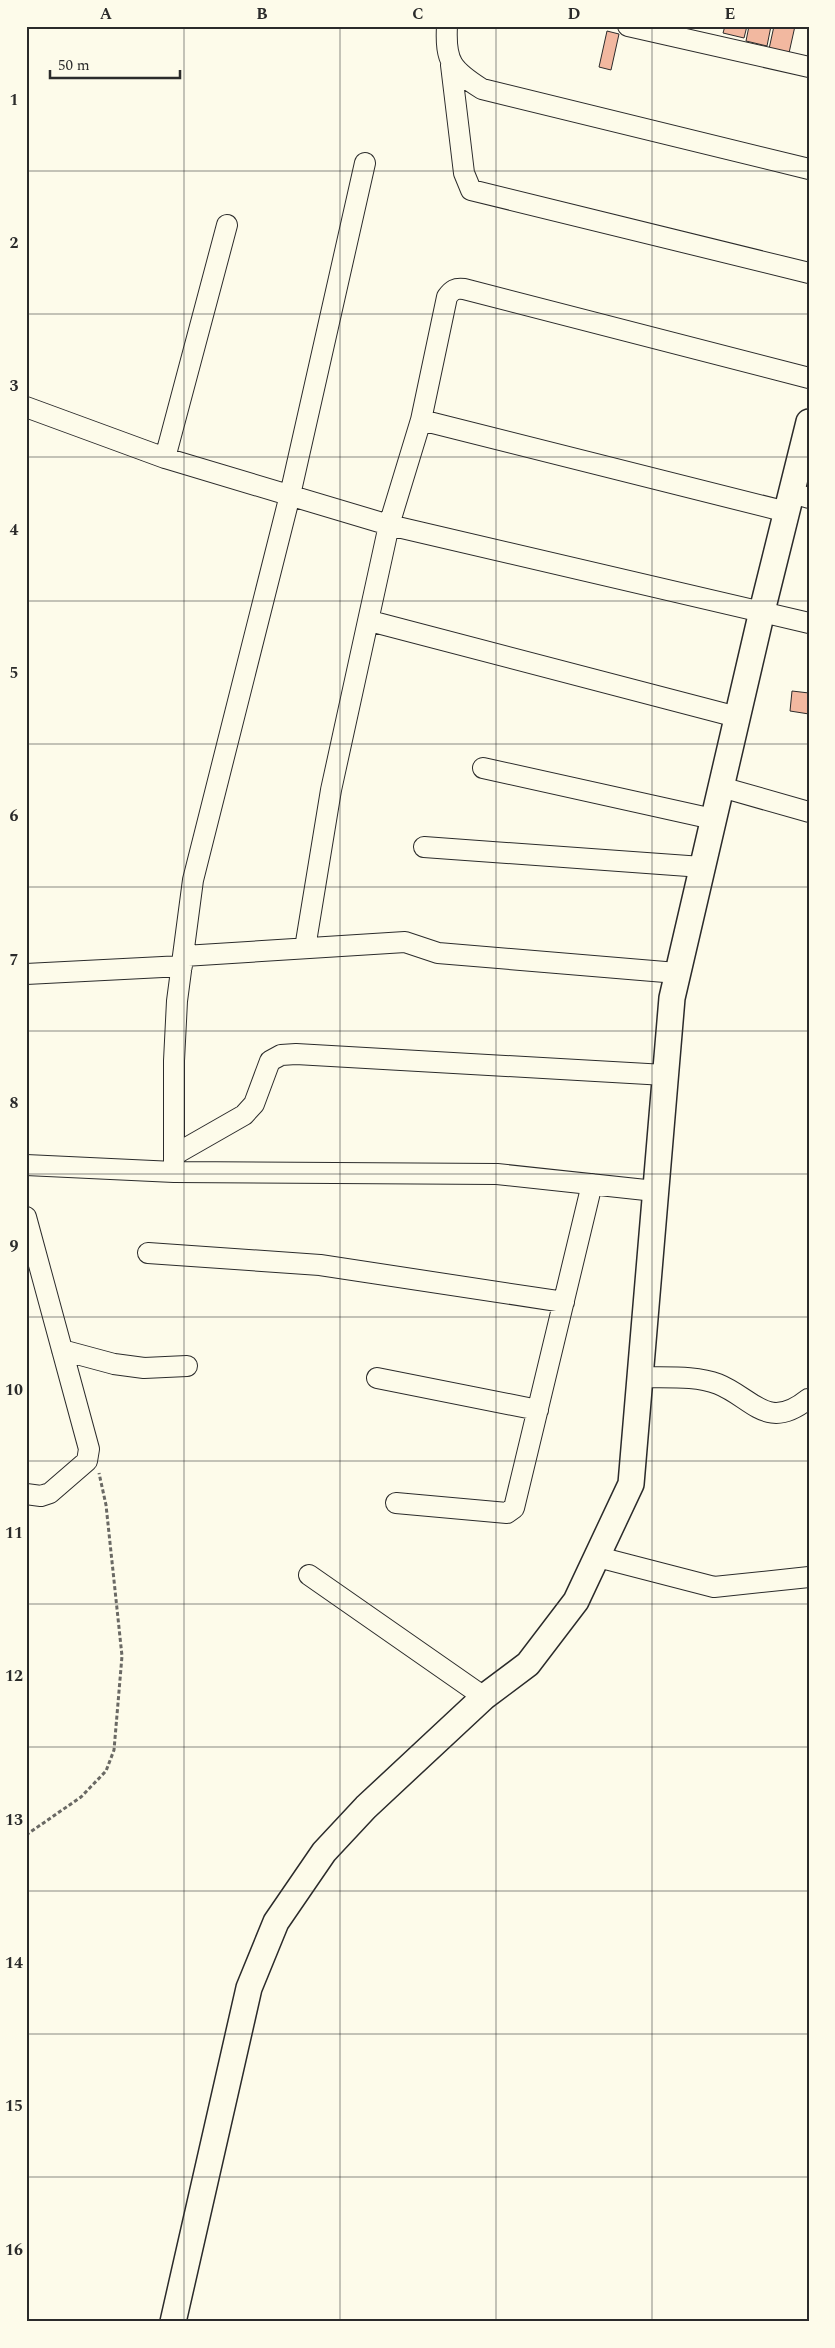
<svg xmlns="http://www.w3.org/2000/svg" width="835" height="2348" font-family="Spectral,serif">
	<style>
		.building { fill: #f2b8a0; stroke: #2b2b2b }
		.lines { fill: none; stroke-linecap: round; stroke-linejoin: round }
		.minor-casing { stroke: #2b2b2b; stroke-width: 22 }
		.major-casing { stroke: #2b2b2b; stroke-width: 28 }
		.path { stroke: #6a6964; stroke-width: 3; stroke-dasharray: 4 2.5; stroke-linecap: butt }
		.minor { stroke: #fdfbea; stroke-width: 20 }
		.major { stroke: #fdfbea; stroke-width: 25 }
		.grid { fill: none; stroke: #2b2b2b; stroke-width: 1; stroke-opacity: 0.55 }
		.neatline { fill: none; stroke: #2b2b2b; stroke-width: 2 }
		.grid-label { font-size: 16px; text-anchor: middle; font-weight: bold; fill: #2b2b2b }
	</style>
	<rect width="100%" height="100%" fill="#fdfbea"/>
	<path class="building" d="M 725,26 L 747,26 L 744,38 L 723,33 Z
		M 749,26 L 771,26 L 767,46 L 746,41 Z
		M 774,26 L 795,26 L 789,53 L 769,49 Z
		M 607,31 L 619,34 L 611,70 L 599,67 Z
		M 792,691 L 809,693 L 809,714 L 790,711 Z"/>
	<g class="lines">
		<g class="minor-casing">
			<path id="minor" d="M 447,26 C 445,62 452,70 482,89 L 809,169
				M 628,26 L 809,67
				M 451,65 L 464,173 L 471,190 L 809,273
				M 26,407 L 165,458 L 389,525 L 809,623
				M 421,420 L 787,512
				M 165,458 L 227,225
				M 792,493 L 809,498
				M 370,621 L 737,717
				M 483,768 L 713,819
				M 721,787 L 809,812
				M 424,847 L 702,867
				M 305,948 L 331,790 L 389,525 L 421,420 L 447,297 C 452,290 455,288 464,289 L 809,378
				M 184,956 L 405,942 L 438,953 L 677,973
				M 26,974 L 182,966
				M 174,1155 L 244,1115 L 254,1104 L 270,1061 L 281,1055 L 296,1054 L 665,1075
				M 26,1165 L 174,1172 L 497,1174 L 655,1191
				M 174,1172 L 174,1061 L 177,1001 L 193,880 L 290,495 L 365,163
				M 26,1217 L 89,1449 L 87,1461 L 50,1493 L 41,1496 L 26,1494
				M 148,1253 L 320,1265 L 564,1302
				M 62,1350 L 114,1364 L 144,1368 L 187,1366
				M 640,1377 C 665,1378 695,1375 718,1384 C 753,1398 767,1432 808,1399
				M 377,1378 L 538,1410
				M 396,1503 L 507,1513 L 514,1508 L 592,1184
				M 598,1557 L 714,1587 L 809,1577
				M 309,1575 L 484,1697"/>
		</g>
		<g class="major-casing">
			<path id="major" d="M 173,2322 L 249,1988 L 276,1922 L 324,1852 L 366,1807 L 484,1697 L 528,1664 L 576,1601 L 631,1484 L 672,998 L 762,611 L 809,422"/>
		</g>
		<path class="path" d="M 26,1835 L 81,1797 L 106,1771 L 114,1750 L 122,1656 L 106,1505 L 99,1473"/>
		<use href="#minor" class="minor"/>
		<use href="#major" class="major"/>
	</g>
	<path class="grid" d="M 184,26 L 184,2322M 340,26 L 340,2322M 496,26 L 496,2322M 652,26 L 652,2322M 26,171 L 809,171M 26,314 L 809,314M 26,457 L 809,457M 26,601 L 809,601M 26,744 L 809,744M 26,887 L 809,887M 26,1031 L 809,1031M 26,1174 L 809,1174M 26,1317 L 809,1317M 26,1461 L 809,1461M 26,1604 L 809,1604M 26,1747 L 809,1747M 26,1891 L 809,1891M 26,2034 L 809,2034M 26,2177 L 809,2177"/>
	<rect width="835" height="2348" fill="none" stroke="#fdfbea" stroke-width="55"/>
	<path d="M50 70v8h130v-8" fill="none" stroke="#2b2b2b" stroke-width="2.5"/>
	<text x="58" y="70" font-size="15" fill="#2b2b2b" stroke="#fdfbea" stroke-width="4" paint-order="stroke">50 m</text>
	<rect x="28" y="28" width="780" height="2292" class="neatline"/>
	<g class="grid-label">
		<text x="106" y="19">A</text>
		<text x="262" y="19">B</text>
		<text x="418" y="19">C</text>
		<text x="574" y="19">D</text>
		<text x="730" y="19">E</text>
		<text x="14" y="105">1</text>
		<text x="14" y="248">2</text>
		<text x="14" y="391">3</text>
		<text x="14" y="535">4</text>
		<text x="14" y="678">5</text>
		<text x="14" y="821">6</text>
		<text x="14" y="965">7</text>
		<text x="14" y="1108">8</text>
		<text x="14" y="1251">9</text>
		<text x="14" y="1395">10</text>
		<text x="14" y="1538">11</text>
		<text x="14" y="1681">12</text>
		<text x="14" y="1825">13</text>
		<text x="14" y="1968">14</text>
		<text x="14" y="2111">15</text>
		<text x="14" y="2255">16</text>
	</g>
</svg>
